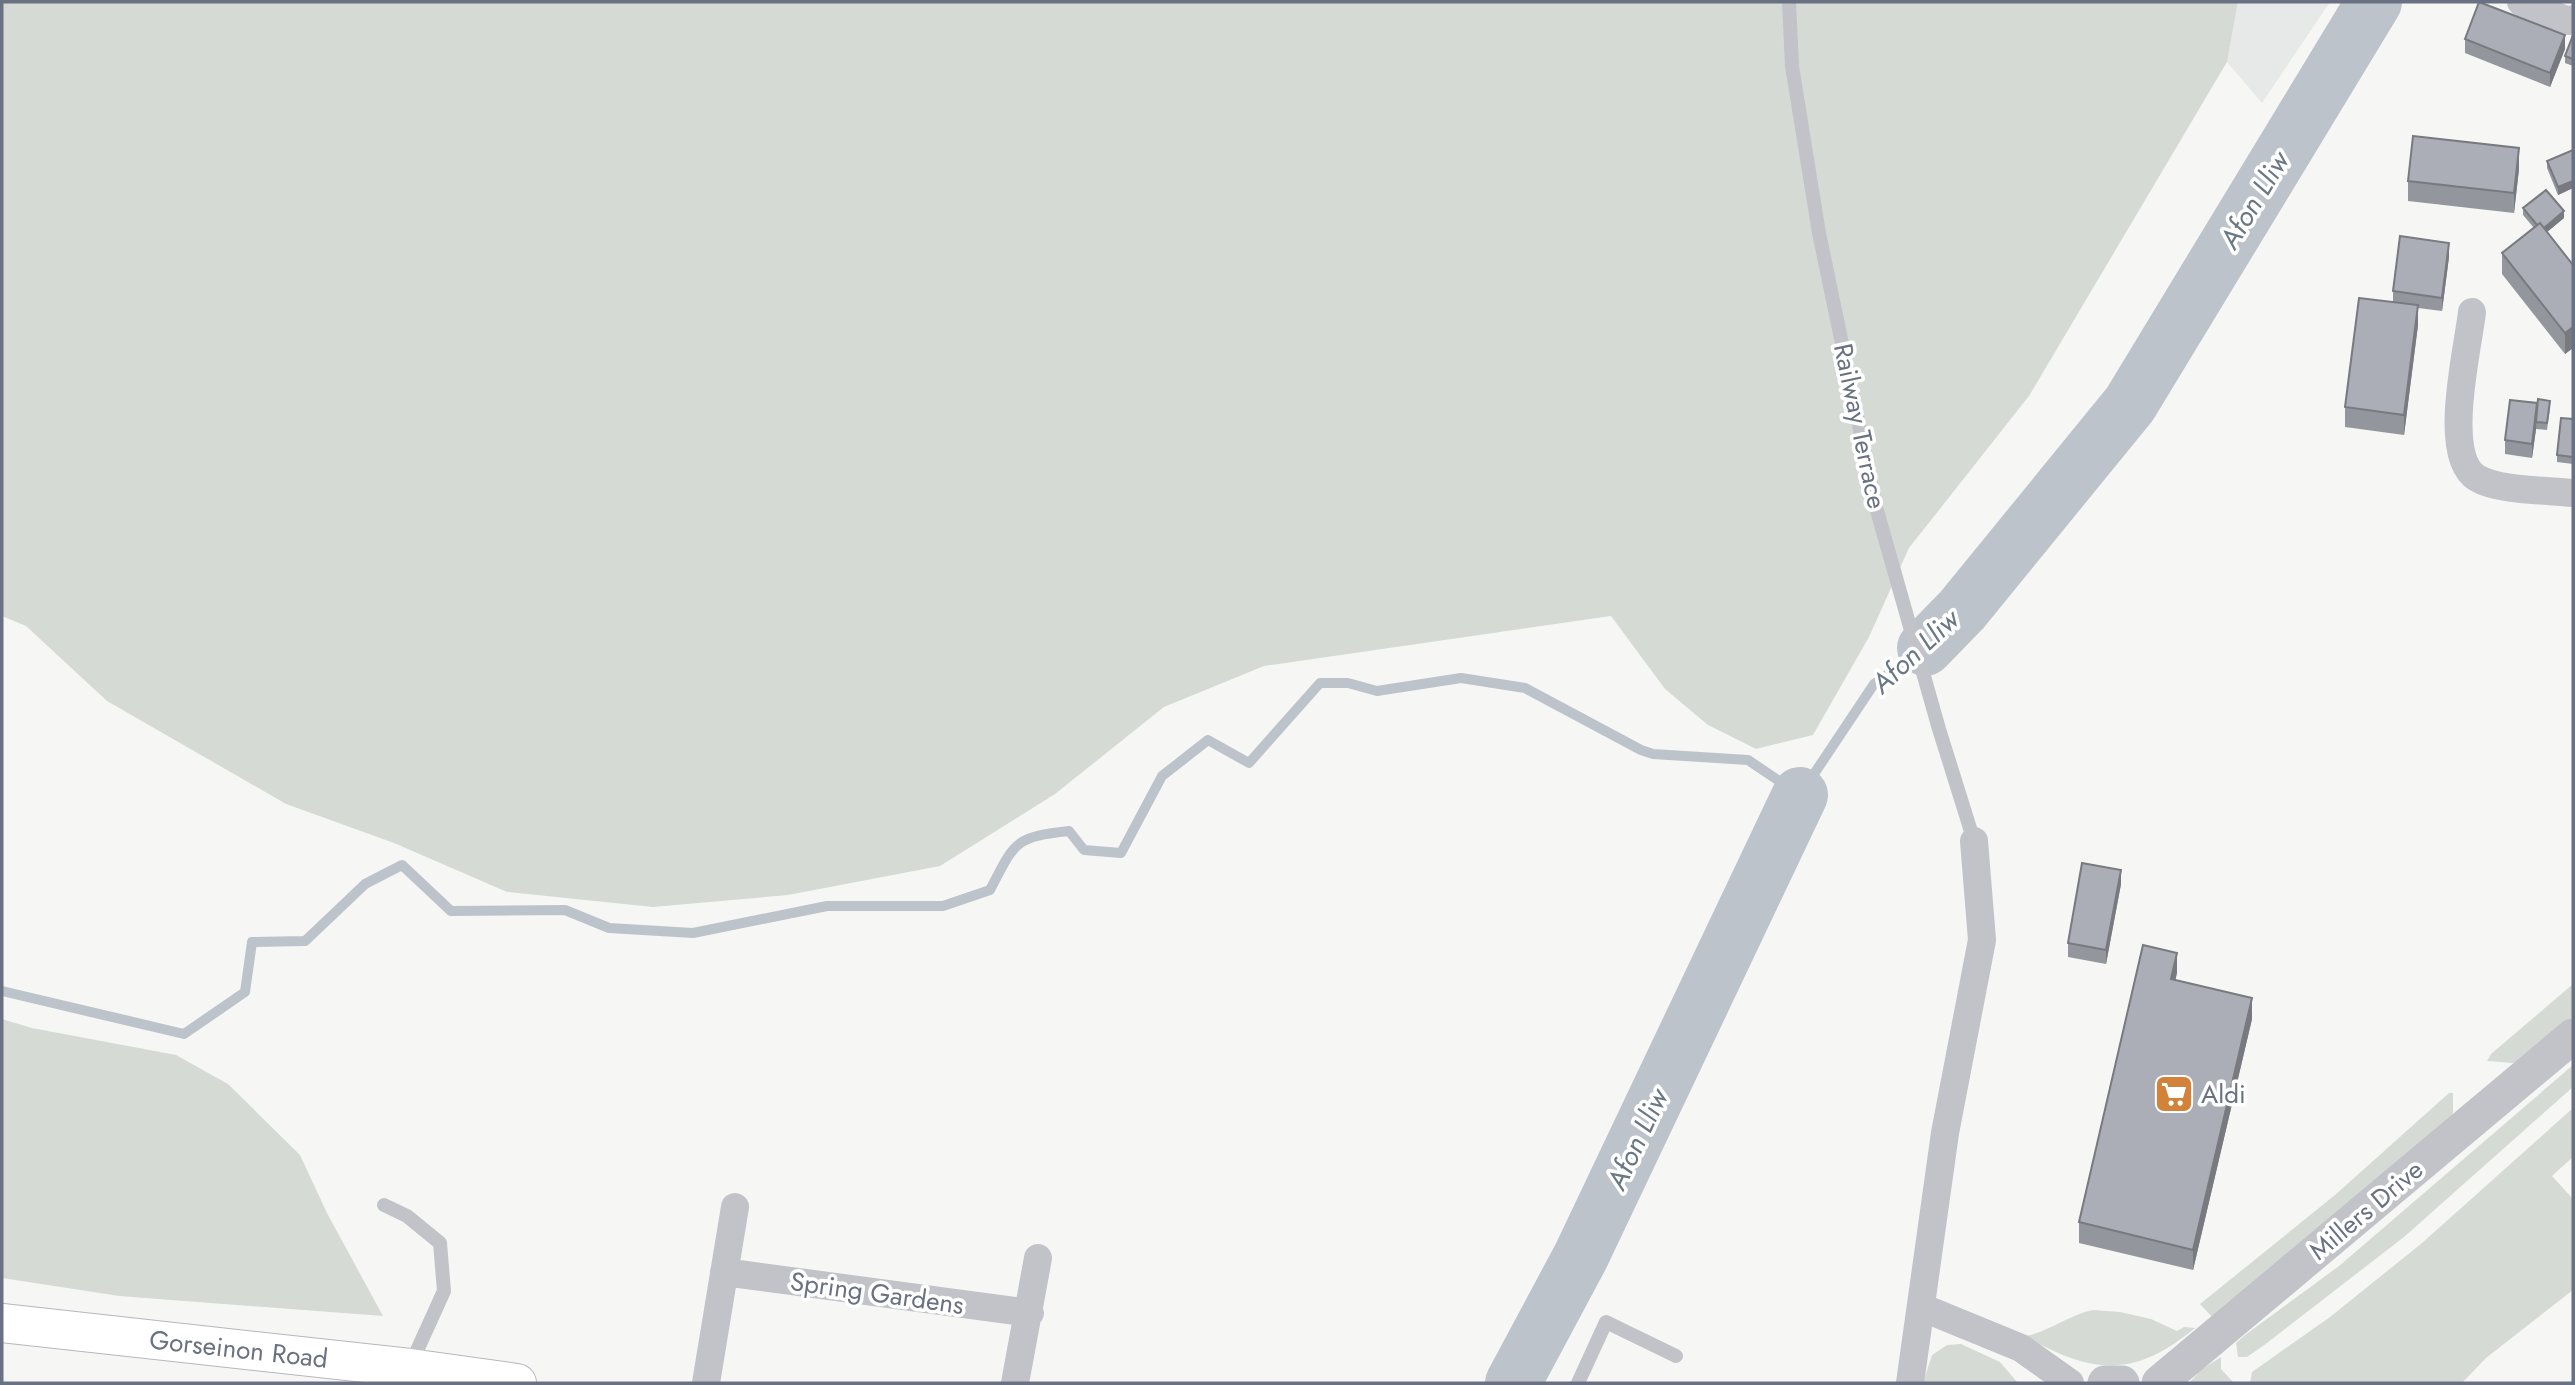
<svg xmlns="http://www.w3.org/2000/svg" width="2575" height="1385" font-family="Jost,sans-serif">
	<style>
		.built { fill: #e7e8e8 }
		.green { fill: #d5dbd4 }
		.lines { fill: none; stroke-linecap: round; stroke-linejoin: round }
		.stream { stroke: #bdc3ca; stroke-width: 10 }
		.river { stroke: #bdc3ca; stroke-width: 56 }
		.primary-casing { stroke: #b5b7bc; stroke-width: 40 }
		.service { stroke: #c1c3c8; stroke-width: 14 }
		.minor { stroke: #c1c3c8; stroke-width: 28 }
		.tertiary { stroke: #c1c3c8; stroke-width: 35 }
		.primary { stroke: #fff; stroke-width: 38 }
		.wall { fill: #93969d }
		.shaded-wall { fill: #787a7f }
		.building { fill: #abaeb6; stroke: #787a7f; stroke-width: 2 }
		.labels { text-anchor: middle; stroke-width: 7; stroke-linejoin: round; paint-order: stroke }
		.street-label { font-size: 26px; fill: #697182; stroke: #fff }
		.poi-label { font-size: 26px; fill: #697182; stroke: #fff; text-anchor: start }
		.water-label { font-size: 28px; font-style: italic; fill: #6a7785; stroke: #fff }
	</style>
	<rect width="100%" height="100%" fill="#f6f7f4"/>
	<path class="built" d="M 2238,2 L 2330,2 L 2262,103 L 2227,62 Z"/>
	<path class="green" d="M 2,2 L 2238,2 L 2227,62 L 2029,396 L 1909,548 L 1869,637 L 1813,735 L 1756,749 L 1708,725 L 1665,689 L 1611,616 L 1264,666 L 1164,707 L 1055,794 L 940,866 L 788,895 L 653,907 L 507,892 L 394,843 L 286,804 L 107,701 L 26,626 L 2,616 Z
		M 2573,984 L 2573,1017 L 2522,1060 L 2513,1063 L 2487,1061 L 2491,1054 Z
		M 2,1019 L 32,1028 L 176,1055 L 228,1084 L 300,1155 L 327,1213 L 383,1316 L 119,1296 L 2,1278 Z
		M 2573,1065 L 2573,1087 L 2404,1237 L 2263,1346 L 2247,1357 L 2238,1357 L 2236,1343 L 2245,1335 L 2339,1266 Z
		M 2449,1093 L 2453,1093 L 2453,1113 L 2446,1128 L 2212,1317 L 2200,1304 L 2335,1195 Z
		M 2573,1108 L 2573,1157 L 2552,1176 L 2573,1199 L 2573,1290 L 2486,1358 L 2462,1383 L 2250,1383 L 2252,1372 L 2330,1317 L 2422,1243 Z
		M 2093,1310 L 2120,1312 L 2151,1319 L 2177,1331 L 2184,1327 L 2195,1328 C 2134,1379 2091,1374 2025,1336 C 2049,1332 2068,1315 2093,1310 Z
		M 1961,1344 L 2000,1362 L 2018,1383 L 1923,1383 L 1932,1355 L 1947,1345 Z
		M 2221,1357 L 2221,1369 L 2234,1383 L 2189,1383 L 2202,1369 Z"/>
	<g class="lines">
		<path class="stream" d="M 2,991 L 184,1034 L 245,992 L 252,942 L 305,941 L 365,884 L 402,865 L 451,911 L 565,910 L 609,928 L 693,933 L 827,906 L 943,906 L 990,890 C 1015,842 1014,837 1069,831 L 1084,850 L 1121,853 L 1162,776 L 1208,740 L 1249,763 L 1320,683 L 1348,683 L 1377,691 L 1461,678 L 1525,688 L 1641,750 L 1653,754 L 1748,760 L 1800,795 L 1874,684 L 1925,648"/>
		<path class="river" d="M 1925,648 L 1962,610 L 2130,404 L 2374,2
			M 1513,1383 L 1581,1256 L 1800,795"/>
		<g class="primary-casing">
			<g id="primary">
				<path id="s1" d="M 2,1323 L 410,1368 L 517,1383"/>
			</g>
		</g>
		<path class="service" d="M 1789,2 L 1792,66 L 1819,233 L 1876,507 L 1939,729 L 1974,841
			M 384,1205 L 407,1216 L 440,1243 L 444,1291 L 410,1366
			M 1578,1383 L 1606,1322 L 1676,1356"/>
		<path class="minor" d="M 2521,2 L 2569,21 L 2573,19
			M 2472,312 C 2468,349 2441,456 2477,478 C 2498,491 2548,490 2573,493
			M 724,1272 L 1030,1313
			M 1921,1307 L 2021,1348 L 2070,1383
			M 706,1383 L 735,1207
			M 1015,1383 L 1038,1258
			M 1910,1383 L 1945,1133 L 1982,940 L 1974,841"/>
		<path class="tertiary" d="M 2105,1383 L 2122,1383
			M 2159,1383 L 2573,1036"/>
		<use href="#primary" class="primary"/>
	</g>
	<path class="wall" d="M 2573,35 L 2573,66 L 2565,63 L 2565,56 Z
		M 2465,39 L 2565,49 L 2550,87 L 2465,53 Z
		M 2573,150 L 2573,188 L 2558,195 L 2547,168 L 2547,161 Z
		M 2519,169 L 2514,213 L 2408,201 L 2408,181 Z
		M 2523,208 L 2564,218 L 2547,232 L 2573,265 L 2573,348 L 2565,354 L 2502,274 L 2502,253 L 2534,228 L 2523,215 Z
		M 2449,257 L 2442,311 L 2418,308 L 2418,325 L 2404,435 L 2345,427 L 2345,407 L 2393,302 L 2393,291 Z
		M 2550,408 L 2547,430 L 2536,429 L 2532,458 L 2505,454 L 2505,440 L 2537,409 Z
		M 2573,419 L 2573,464 L 2557,462 L 2557,455 Z
		M 2121,884 L 2106,964 L 2068,957 L 2068,943 Z
		M 2177,973 L 2175,980 L 2252,1019 L 2193,1270 L 2079,1243 L 2079,1222 Z"/>
	<path class="shaded-wall" d="M 2565,35 L 2565,49 L 2550,87 L 2550,73 Z
		M 2519,148 L 2519,169 L 2514,213 L 2514,193 Z
		M 2573,181 L 2573,188 L 2558,195 L 2558,187 Z
		M 2564,211 L 2564,218 L 2541,237 L 2541,230 Z
		M 2449,243 L 2449,257 L 2442,311 L 2442,298 Z
		M 2418,305 L 2418,325 L 2404,435 L 2404,415 Z
		M 2573,327 L 2573,348 L 2565,354 L 2565,333 Z
		M 2537,403 L 2536,429 L 2532,458 L 2532,444 Z
		M 2121,870 L 2121,884 L 2106,964 L 2106,950 Z
		M 2177,953 L 2177,973 L 2171,999 L 2171,979 Z
		M 2252,998 L 2252,1019 L 2193,1270 L 2193,1250 Z"/>
	<path class="building" d="M 2479,2 L 2565,35 L 2550,73 L 2465,39 Z
		M 2573,35 L 2573,59 L 2565,56 Z
		M 2413,136 L 2519,148 L 2514,193 L 2408,181 Z
		M 2573,150 L 2573,181 L 2558,187 L 2547,161 Z
		M 2546,190 L 2564,211 L 2544,228 L 2540,223 L 2537,225 L 2523,208 Z
		M 2540,223 L 2573,265 L 2573,327 L 2565,333 L 2502,253 Z
		M 2400,236 L 2449,243 L 2442,298 L 2393,291 Z
		M 2359,298 L 2418,305 L 2404,415 L 2345,407 Z
		M 2538,399 L 2550,401 L 2547,423 L 2536,422 Z
		M 2510,400 L 2537,403 L 2532,444 L 2505,440 Z
		M 2561,418 L 2573,419 L 2573,457 L 2557,455 Z
		M 2082,863 L 2121,870 L 2106,950 L 2068,943 Z
		M 2143,945 L 2177,953 L 2171,979 L 2252,998 L 2193,1250 L 2079,1222 Z"/>
	<defs>
		<g id="supermarket-square" transform="scale(2.0125)"><rect x="-9" y="-9" width="18" height="18" rx="4" fill="#d28339" stroke="#fff"/><path d="M-6-5.5h2.5l.6 2H6L4.5 2H-2.5L-4.4-4H-6ZM-1.5 3.2a1.3 1.3 0 1 0 .1 0ZM3 3.2a1.3 1.3 0 1 0 .1 0Z" fill="#fff"/></g>
	</defs>
	<g fill-rule="evenodd">
		<use href="#supermarket-square" x="2174" y="1094"/>
	</g>
	<g class="labels">
		<g class="street-label">
			<text transform="translate(1860 426) rotate(78)" y="9">Railway Terrace</text>
			<text transform="translate(2366 1210) rotate(-40)" y="9">Millers Drive</text>
			<text transform="translate(877 1293) rotate(8)" y="9">Spring Gardens</text>
			<text dy="9" stroke="none"><textPath href="#s1" startOffset="238">Gorseinon Road</textPath></text>
		</g>
		<g class="poi-label">
			<text x="2201" y="1103">Aldi</text>
		</g>
		<g class="water-label">
			<text transform="translate(2254 200) rotate(-59)" y="10">Afon Lliw</text>
			<text transform="translate(1915 651) rotate(-43)" y="10">Afon Lliw</text>
			<text transform="translate(1637 1139) rotate(-65)" y="10">Afon Lliw</text>
		</g>
	</g>
	<rect width="2575" height="1385" fill="none" stroke="#697182" stroke-width="7"/>
</svg>
